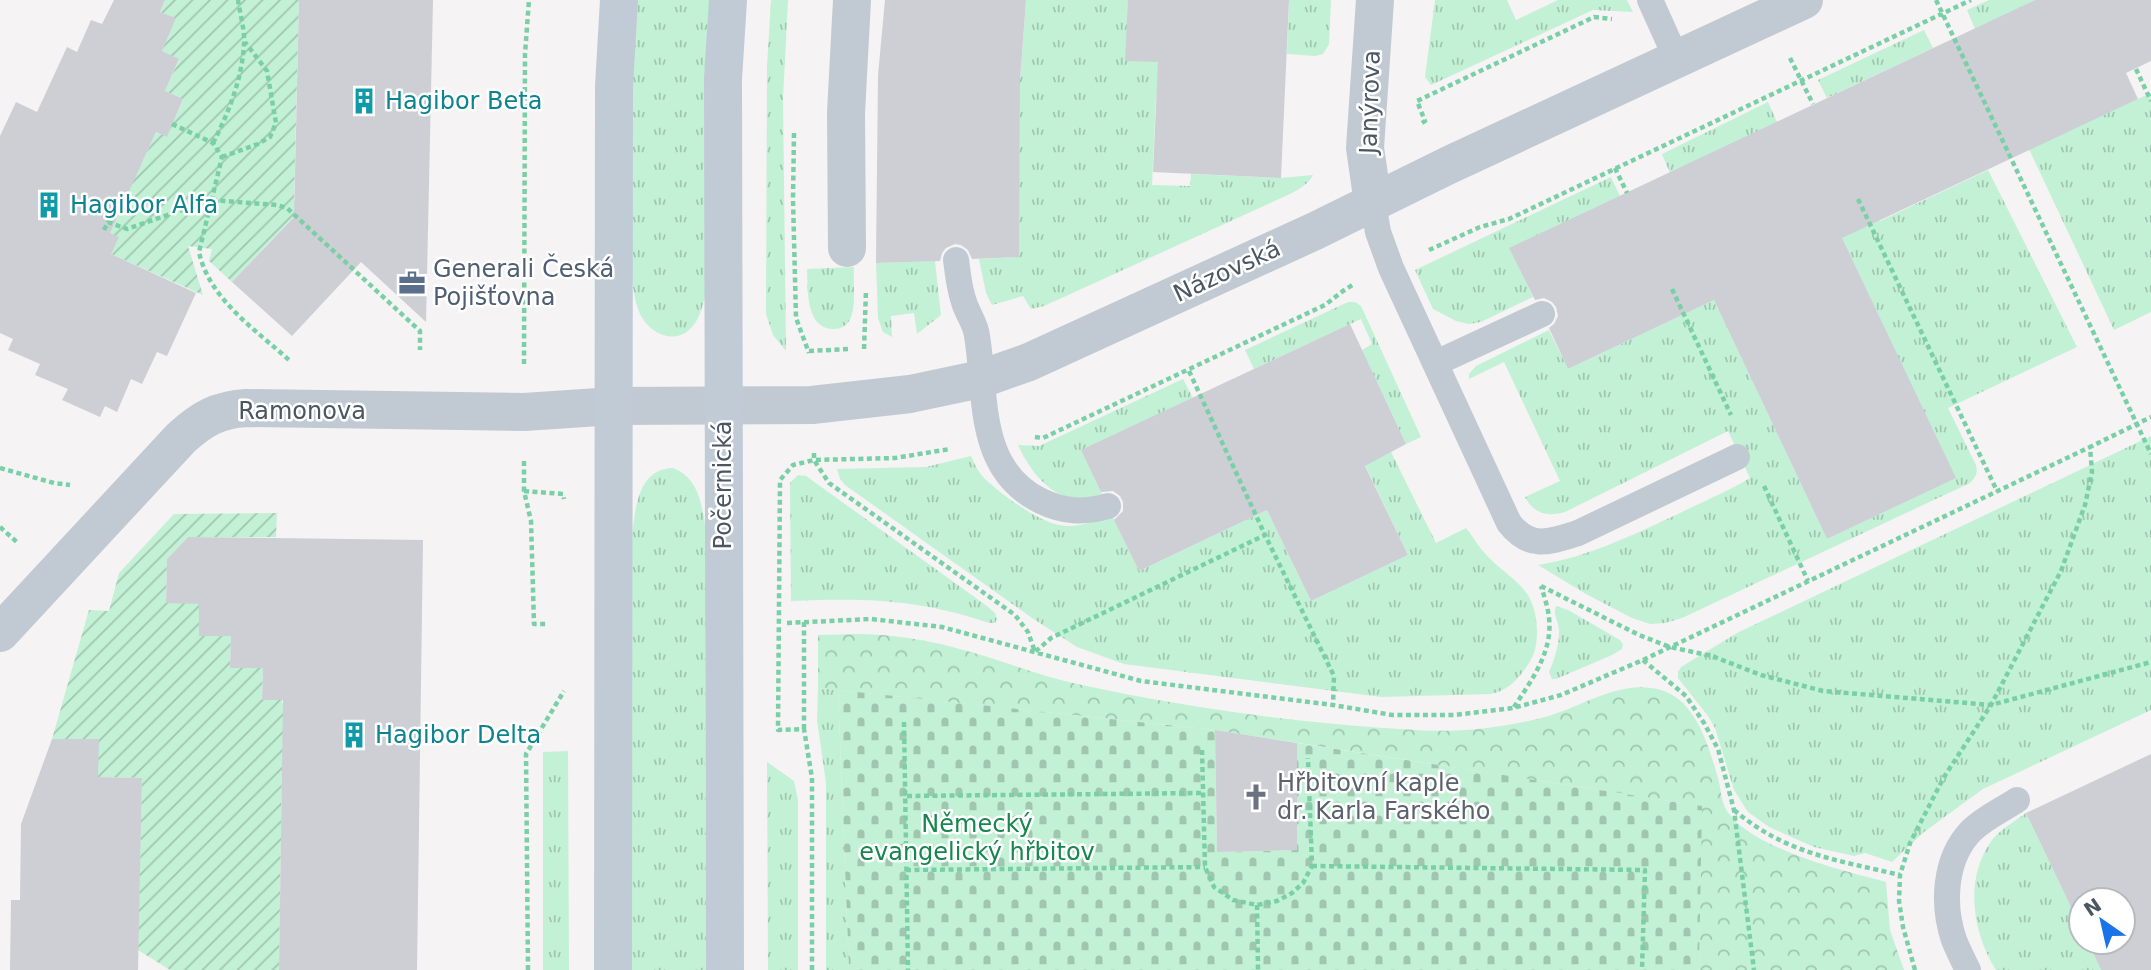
<svg xmlns="http://www.w3.org/2000/svg" width="2151" height="970" font-family="'DejaVu Sans',sans-serif">
	<style>
		.grass { fill: url(#grass-tufts) }
		.forest { fill: url(#forest-crowns) }
		.cemetery { fill: url(#cemetery-stones) }
		.garden { fill: url(#garden-furrows) }
		.building { fill: #cdcfd5 }
		.lines { fill: none; stroke-linecap: round; stroke-linejoin: round }
		.path { stroke: #7ad0a6; stroke-width: 4.5; stroke-dasharray: 5 3.5; stroke-linecap: butt }
		.lane { stroke: #c1cad2; stroke-width: 26 }
		.street { stroke: #c1cad2; stroke-width: 38 }
		.secondary { stroke: #c1cbd6; stroke-width: 38 }
		.labels { text-anchor: middle; stroke-width: 5; stroke-linejoin: round; paint-order: stroke }
		.culture-label { font-size: 24px; fill: #0d838f; stroke: #fff; text-anchor: start }
		.street-label { font-size: 24px; fill: #4a5661; stroke: #fff }
		.service-label { font-size: 24px; fill: #4e5e75; stroke: #fff; text-anchor: start }
		.worship-label { font-size: 24px; fill: #5b616d; stroke: #fff; text-anchor: start }
		.park-label { font-size: 24px; fill: #17864f; stroke: #fff }
	</style>
	<defs>
		<pattern id="grass-tufts" width="24" height="20" patternUnits="userSpaceOnUse" patternTransform="scale(1.75)"><rect width="24" height="20" fill="#c3f1d5"/><path d="M3 7l-1-3M5 7V3M7 7l1-3M15 17l-1-3M17 17v-4M19 17l1-3" fill="none" stroke="#a0c6b0"/></pattern>
		<pattern id="forest-crowns" width="20" height="18" patternUnits="userSpaceOnUse" patternTransform="scale(1.75)"><rect width="20" height="18" fill="#c3f1d5"/><path d="M2 6a3 3 0 1 1 6 0M12 15a3 3 0 1 1 6 0" fill="none" stroke="#a0c6b0"/></pattern>
		<pattern id="cemetery-stones" width="16" height="16" patternUnits="userSpaceOnUse" patternTransform="scale(1.75)"><rect width="16" height="16" fill="#c3f1d5"/><path d="M2 7V4a2 2 0 0 1 4 0v3zM10 15v-3a2 2 0 0 1 4 0v3z" fill="#a0c6b0"/></pattern>
		<pattern id="garden-furrows" width="10" height="10" patternUnits="userSpaceOnUse" patternTransform="scale(1.75)"><rect width="10" height="10" fill="#c3f1d5"/><path d="M-1 1l2-2M0 10L10 0M9 11l2-2" fill="none" stroke="#a0c6b0"/></pattern>
	</defs>
	<rect width="100%" height="100%" fill="#f5f3f3"/>
	<path class="grass" d="M 633,0 L 713,0 L 705,297 C 702,307 700,318 692,327 C 674,348 645,331 638,309 C 632,292 632,272 630,254 Z
		M 771,0 L 788,0 L 783,99 L 786,351 L 773,335 L 766,314 L 767,66 Z
		M 1026,0 L 1128,0 L 1170,62 L 1156,97 L 1152,185 L 1190,186 L 1191,174 L 1281,178 L 1313,175 C 1307,187 1292,193 1279,199 L 1044,306 L 1031,309 L 1023,296 L 992,305 L 986,293 L 979,259 L 1018,257 L 1020,80 Z
		M 1289,0 L 1331,0 L 1329,44 L 1323,54 L 1315,56 L 1287,54 Z
		M 1435,0 L 1507,0 L 1516,20 L 1558,0 L 1627,0 L 1633,12 L 1593,10 L 1431,85 L 1425,77 Z
		M 1989,0 L 2035,0 L 1975,29 L 1967,10 Z
		M 1924,30 L 1933,48 L 1827,98 L 1818,80 Z
		M 2151,93 L 2151,312 L 2114,330 L 2029,149 Z
		M 1768,102 L 1777,122 L 1670,173 L 1662,154 Z
		M 1988,170 L 2077,347 L 1948,408 L 1976,465 C 1978,473 1976,477 1970,483 L 1682,618 L 1665,623 L 1650,624 L 1632,618 L 1586,594 L 1538,565 C 1589,557 1635,534 1682,512 C 1704,501 1729,491 1750,478 L 1728,431 L 1565,512 C 1548,517 1534,514 1525,497 L 1560,481 L 1504,362 L 1469,379 L 1469,374 L 1476,366 L 1549,330 L 1568,369 L 1714,300 L 1827,539 L 1955,478 L 1830,213 L 1867,195 L 1880,221 Z
		M 1611,177 L 1620,196 L 1510,248 L 1533,297 L 1481,322 L 1469,324 L 1456,321 L 1433,309 L 1415,270 Z
		M 935,261 L 941,315 L 917,334 L 914,313 L 891,316 L 892,337 L 883,332 L 878,318 L 876,263 Z
		M 854,267 C 853,280 856,306 851,317 C 848,325 842,329 834,329 C 805,329 808,288 807,269 Z
		M 1348,302 L 1355,302 L 1361,306 L 1421,437 L 1406,444 L 1362,350 L 1372,344 L 1361,319 L 1254,369 L 1245,350 Z
		M 1183,379 L 1193,398 L 1082,451 L 1102,494 C 1095,496 1087,499 1080,499 C 1050,499 1029,469 1018,445 L 1039,446 Z
		M 2151,436 L 2151,710 L 1983,789 L 1924,832 L 1892,862 L 1865,853 L 1854,856 L 1814,847 L 1769,827 L 1748,812 L 1734,790 L 1715,728 L 1708,716 L 1678,678 L 1678,672 L 1681,667 L 1737,633 Z
		M 1391,452 L 1436,543 L 1466,528 C 1472,535 1476,543 1482,550 C 1508,581 1536,583 1537,631 C 1537,645 1535,655 1527,666 C 1517,681 1507,691 1490,694 L 1381,697 L 1124,664 L 1077,647 L 1032,618 L 845,485 L 840,479 L 837,469 L 926,467 L 971,456 C 975,465 978,472 985,479 C 1002,495 1036,520 1059,525 C 1077,529 1095,521 1111,513 L 1139,571 L 1267,510 L 1311,601 L 1408,555 L 1365,465 Z
		M 673,468 C 689,474 697,487 701,504 C 713,550 705,599 705,646 C 705,754 706,862 706,970 L 629,970 L 632,534 C 636,507 638,469 673,468 Z
		M 798,475 L 806,476 L 987,606 L 995,613 L 997,619 L 995,623 L 989,623 C 918,599 866,598 791,601 L 790,483 Z
		M 1556,606 L 1568,610 L 1620,640 L 1623,644 L 1622,649 L 1612,655 L 1556,679 L 1552,679 L 1549,672 C 1554,660 1559,646 1559,633 C 1560,623 1552,615 1556,606 Z
		M 818,688 L 838,690 L 849,970 L 826,970 L 826,783 L 817,720 Z
		M 568,751 L 569,970 L 543,970 L 543,752 Z
		M 767,762 L 794,781 L 798,800 L 798,970 L 768,970 Z
		M 2026,813 L 2081,928 L 2081,942 L 2088,942 L 2101,970 L 1996,970 C 1972,932 1964,878 1992,840 C 2001,829 2015,821 2026,813 Z"/>
	<path class="forest" d="M 860,634 C 893,635 924,639 956,648 C 996,658 1036,675 1077,684 C 1188,708 1302,724 1416,730 C 1457,733 1501,728 1541,718 C 1580,709 1619,678 1661,690 C 1696,700 1709,747 1718,778 C 1721,788 1721,802 1727,811 C 1752,849 1844,871 1886,882 L 1890,930 L 1904,970 L 1699,970 L 1701,806 L 1215,730 L 818,688 L 818,635 Z"/>
	<path class="cemetery" d="M 838,690 L 1215,730 L 1217,852 L 1297,850 L 1297,743 L 1702,806 L 1699,970 L 849,970 Z"/>
	<path class="garden" d="M 165,0 L 299,0 L 294,201 L 302,208 L 232,282 L 209,261 L 212,249 L 188,246 L 203,295 L 111,254 L 88,223 L 142,163 L 156,132 L 167,136 L 183,100 L 165,91 L 179,60 L 162,51 L 175,19 L 160,12 Z
		M 277,513 L 276,537 L 188,537 L 167,559 L 166,602 L 199,604 L 199,635 L 231,636 L 230,668 L 263,668 L 262,699 L 282,700 L 295,769 L 282,770 L 279,970 L 170,970 L 138,950 L 142,778 L 98,777 L 98,739 L 52,739 L 89,610 L 109,611 L 119,573 L 174,514 Z"/>
	<path class="building" d="M 114,0 L 165,0 L 160,12 L 176,18 L 162,51 L 179,59 L 165,91 L 183,99 L 167,137 L 156,132 L 110,233 L 119,237 L 111,254 L 196,293 L 167,356 L 157,352 L 142,384 L 131,379 L 117,412 L 105,406 L 100,417 L 62,400 L 68,389 L 35,375 L 40,364 L 8,350 L 13,339 L 0,333 L 0,136 L 16,102 L 37,112 L 67,47 L 77,52 L 91,20 L 102,24 Z
		M 299,0 L 433,0 L 426,322 L 361,262 L 292,336 L 232,282 L 294,217 Z
		M 885,0 L 1026,0 L 1020,80 L 1019,257 L 972,259 L 968,250 L 961,245 L 955,244 L 946,248 L 942,253 L 940,261 L 876,263 L 878,75 Z
		M 1128,0 L 1289,0 L 1281,178 L 1153,172 L 1158,62 L 1125,61 Z
		M 2035,0 L 2151,0 L 2151,61 L 2126,73 L 2138,99 L 1842,238 L 1956,478 L 1827,539 L 1714,300 L 1568,369 L 1549,328 L 1554,324 L 1558,316 L 1556,307 L 1552,302 L 1544,298 L 1535,300 L 1509,248 Z
		M 1350,324 L 1406,444 L 1365,466 L 1408,555 L 1311,601 L 1267,510 L 1139,571 L 1114,520 L 1123,511 L 1123,502 L 1120,496 L 1113,491 L 1101,492 L 1081,450 Z
		M 188,537 L 423,540 L 417,970 L 279,970 L 283,700 L 262,700 L 263,668 L 230,668 L 231,636 L 199,636 L 199,604 L 166,603 L 167,559 Z
		M 1215,730 L 1297,743 L 1297,850 L 1217,852 Z
		M 52,739 L 99,739 L 98,777 L 142,778 L 138,970 L 10,970 L 11,900 L 20,900 L 21,824 Z
		M 2151,754 L 2151,970 L 2101,970 L 2088,942 L 2123,942 L 2123,900 L 2081,900 L 2081,928 L 2026,813 Z"/>
	<g class="lines">
		<path class="path" d="M 1936,0 L 2151,454
			M 1790,58 L 1813,104
			M 2136,69 L 2151,101
			M 1422,123 L 1425,121 L 1417,101 L 1594,17 L 1612,19
			M 172,124 L 213,143 L 222,157 L 199,252 C 209,299 256,330 289,360
			M 794,133 L 793,199 L 796,318 L 809,353
			M 213,143 C 229,112 242,79 244,44 C 245,30 240,14 238,0
			M 222,157 L 258,144 L 270,137 L 276,123 L 267,71 L 245,42
			M 1615,168 L 1627,193
			M 1858,199 L 1997,491
			M 104,230 L 108,222 L 127,229 L 211,200 L 277,205 L 287,208 L 420,331 L 420,350
			M 1429,250 L 1480,227 L 1509,219 L 1971,0
			M 1672,289 L 1731,415
			M 864,349 L 866,290
			M 809,351 L 850,349
			M 524,364 L 525,54 L 529,0
			M 1189,371 L 1265,535
			M 1035,437 L 1043,438 L 1325,305 L 1343,291 L 1354,284
			M 814,453 L 814,460 L 829,483 L 1015,615 L 1028,632 L 1035,652 L 1051,638 L 1265,535 L 1334,676 L 1333,705
			M 524,461 L 524,491 L 531,521 L 534,624 L 548,624
			M 0,468 L 54,483 L 70,485
			M 1764,486 L 1808,581
			M 524,491 L 563,494 L 564,499
			M 0,527 L 18,543
			M 1541,586 L 1639,635 L 1670,647 L 1712,656 L 1761,675 L 1823,691 L 1991,705 L 2151,662
			M 787,623 L 871,619 L 942,627 L 1141,681 L 1333,705 L 1392,715 L 1454,715 L 1513,708 L 1561,695 L 1643,660 L 2090,447
			M 1643,660 L 1686,696 L 1704,723 L 1718,749 L 1734,810 L 1754,970
			M 1514,707 C 1531,681 1553,652 1549,618 C 1548,607 1544,596 1541,586
			M 904,722 L 908,970
			M 804,729 L 804,622
			M 1202,750 L 1205,867 L 1214,887 L 1233,900 L 1257,905 L 1277,901 L 1292,893 L 1303,883 L 1312,866 L 1308,758
			M 907,796 L 1204,793
			M 1734,810 C 1786,854 1837,860 1900,875
			M 1312,866 L 1645,870 L 1642,970
			M 906,870 L 1205,867
			M 1257,905 L 1258,970
			M 528,970 L 526,754 L 564,691
			M 812,970 L 812,778 L 804,729 L 778,730 L 780,480 L 793,465 L 814,460 L 895,458 L 950,449
			M 1915,970 L 1903,927 L 1899,901 L 1900,875 L 1910,843 L 1944,777 L 1991,705 L 2061,571 L 2085,505 L 2092,472 L 2090,447 L 2151,417"/>
		<path class="lane" d="M 1650,0 L 1677,60
			M 1373,203 L 1378,232 L 1391,268 L 1509,523 C 1530,550 1550,542 1578,533 L 1737,457
			M 956,260 C 958,274 959,288 964,302 C 967,313 976,324 977,336 C 987,397 976,469 1041,501 C 1064,512 1083,513 1108,506
			M 1436,363 L 1542,314
			M 1968,970 C 1963,960 1958,950 1954,940 C 1942,905 1944,859 1971,831 C 1984,818 2002,810 2017,800"/>
		<path class="street" d="M 1373,203 L 1365,148 L 1375,0
			M 847,248 L 846,113 L 852,0
			M 0,633 L 181,438 C 202,419 217,410 246,408 L 524,412 L 614,406 L 812,405 L 910,394 L 981,379 L 1029,362 L 1315,231 L 1449,165 L 1804,0"/>
		<path class="secondary" d="M 613,970 L 614,86 L 619,0
			M 725,970 L 723,79 L 728,0"/>
	</g>
	<defs>
		<g id="building-bare" transform="scale(2.1)"><path d="M-4-6H4V6H1V3H-1V6H-4ZM-2.5-4.3h1.7v1.8h-1.7ZM.8-4.3h1.7v1.8H.8ZM-2.5-1h1.7V.8h-1.7ZM.8-1h1.7V.8H.8Z" fill="#0f9aa8" stroke="#fff" stroke-width="2.5" paint-order="stroke"/></g>
		<g id="office-bare" transform="scale(2.1)"><path d="M-6-3h4V-5.5h4V-3h4V5H-6ZM-1-4.5V-3h2v-1.5ZM-6 0V1H6V0Z" fill="#5c6f8a" stroke="#fff" stroke-width="2.5" paint-order="stroke"/></g>
		<g id="church-bare" transform="scale(2.1)"><path d="M-1.2-6h2.4v3.5h3.3v2.4h-3.3V6h-2.4V-.1h-3.3v-2.4h3.3Z" fill="#6b7280" stroke="#fff" stroke-width="2.5" paint-order="stroke"/></g>
	</defs>
	<g fill-rule="evenodd">
		<use href="#building-bare" x="364" y="101"/>
		<use href="#building-bare" x="49" y="205"/>
		<use href="#office-bare" x="412" y="283"/>
		<use href="#building-bare" x="354" y="735"/>
		<use href="#church-bare" x="1256" y="797"/>
	</g>
	<g class="labels">
		<g class="culture-label">
			<text x="385" y="109">Hagibor Beta</text>
			<text x="70" y="213">Hagibor Alfa</text>
			<text x="375" y="743">Hagibor Delta</text>
		</g>
		<g class="street-label">
			<text transform="translate(1370 102) rotate(-88)" y="8">Janýrova</text>
			<text transform="translate(1227 271) rotate(-25)" y="8">Názovská</text>
			<text x="302" y="419">Ramonova</text>
			<text transform="translate(723 485) rotate(-90)" y="8">Počernická</text>
		</g>
		<g class="service-label">
			<text x="433" y="277">Generali Česká<tspan x="433" dy="28">Pojišťovna</tspan></text>
		</g>
		<g class="worship-label">
			<text x="1277" y="791">Hřbitovní kaple<tspan x="1277" dy="28">dr. Karla Farského</tspan></text>
		</g>
		<g class="park-label">
			<text x="977" y="832">Německý<tspan x="977" dy="28">evangelický hřbitov</tspan></text>
		</g>
	</g>
	<g transform="translate(2102 921) rotate(326)"><circle r="33" fill="#ffffff" stroke="#b7bbc0" stroke-width="2"/>
	<path d="M0-5L12 26L0 18L-12 26Z" fill="#1a73e8"/>
	<text y="-10" font-size="19" font-weight="bold" text-anchor="middle" fill="#4a5661">N</text>
	</g>
</svg>
